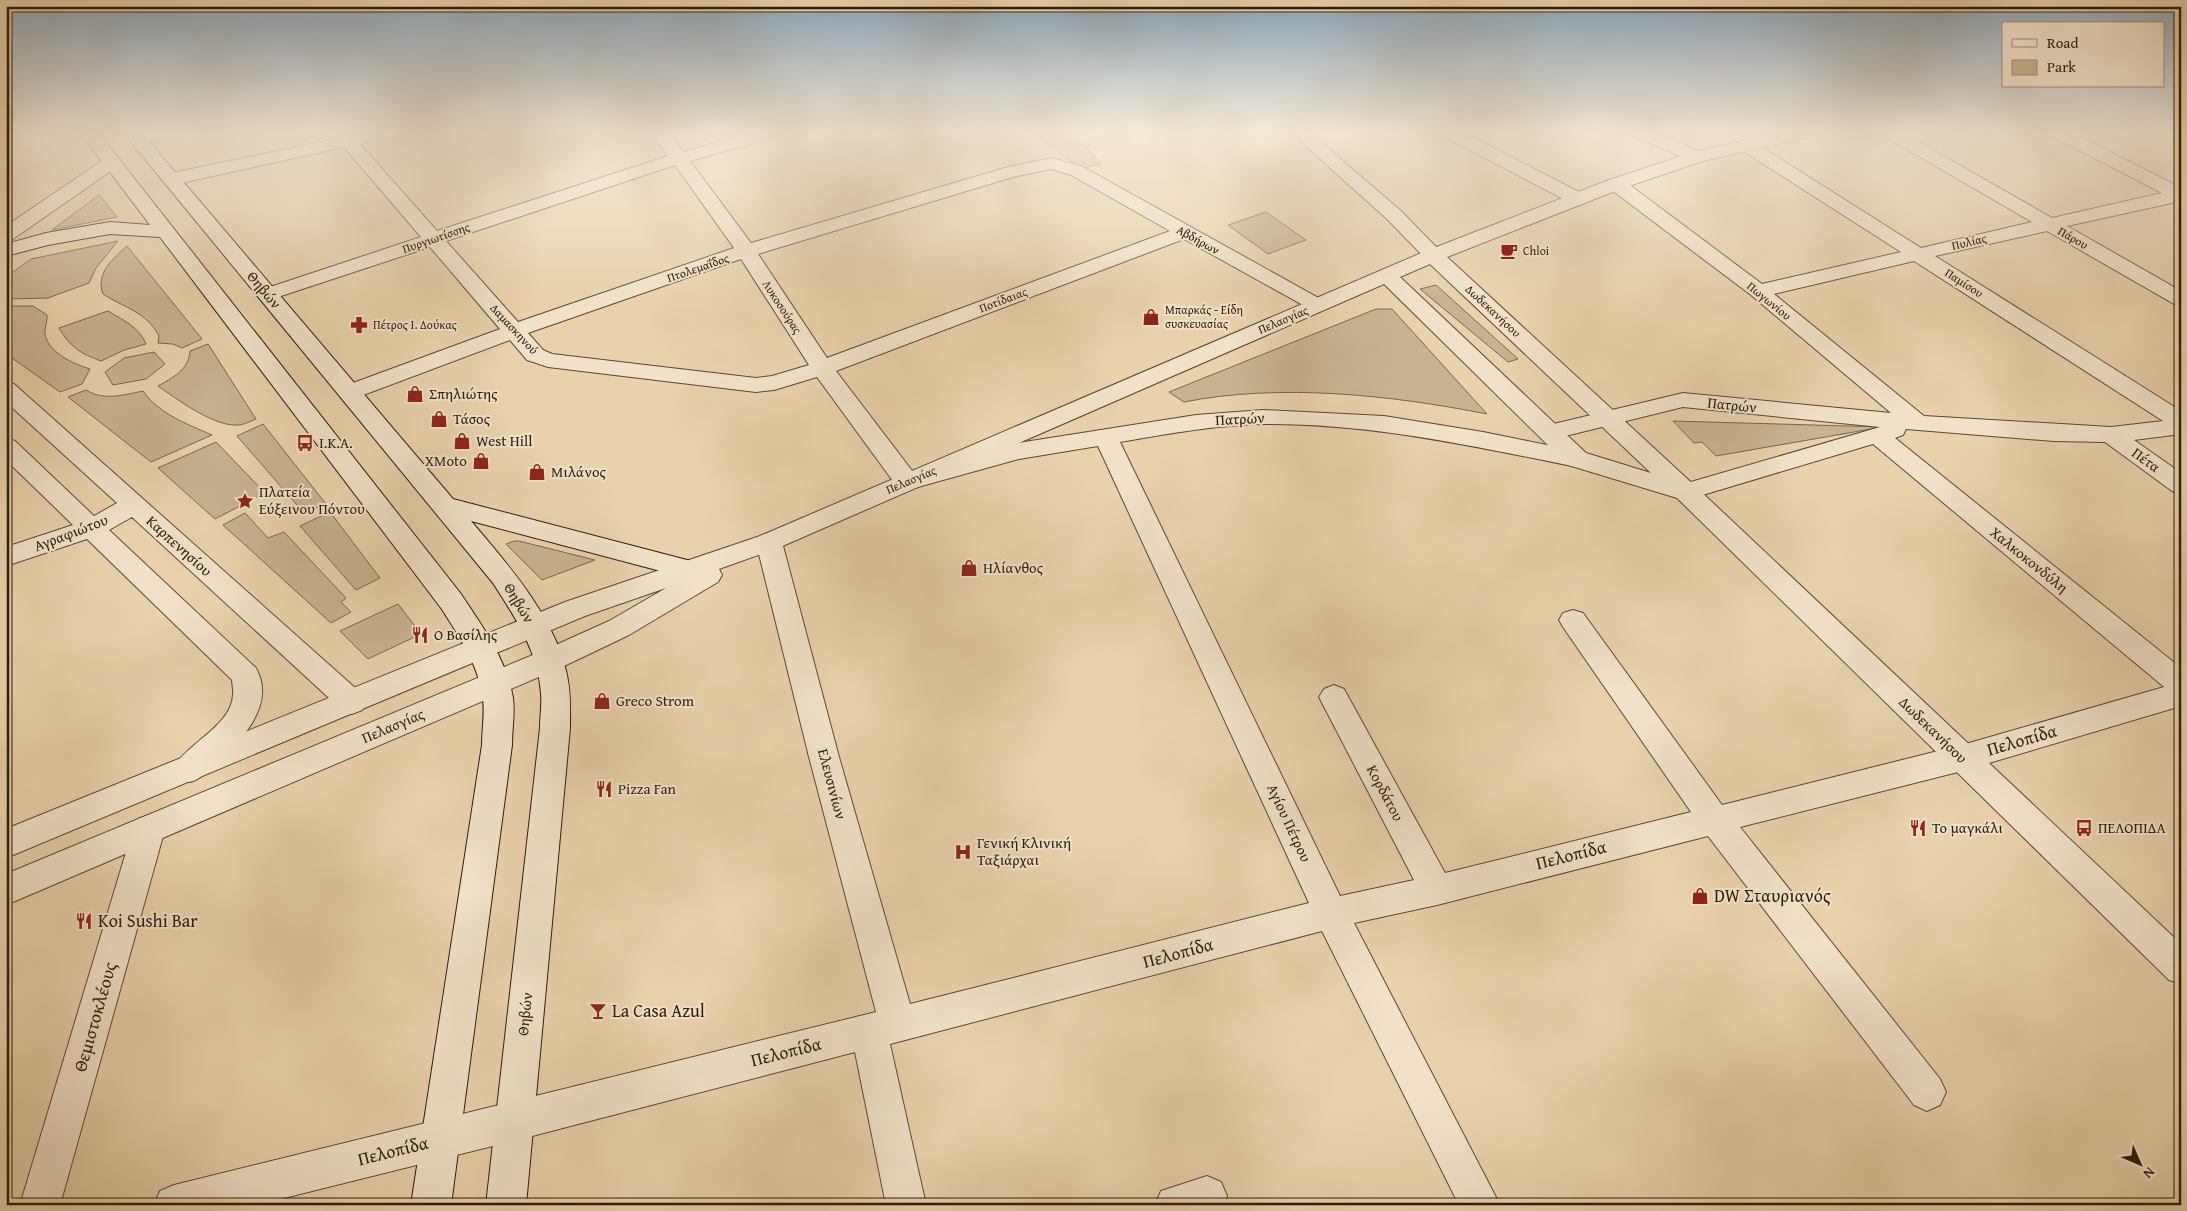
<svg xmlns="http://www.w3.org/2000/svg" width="2187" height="1211" font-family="'Gentium Book Plus',serif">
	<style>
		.green { fill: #c8b290; stroke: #7a674e }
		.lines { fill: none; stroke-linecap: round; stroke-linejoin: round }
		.minor-casing { stroke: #5c4934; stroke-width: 2 }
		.tertiary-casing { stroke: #5c4934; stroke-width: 2 }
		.secondary-casing { stroke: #2d1c0c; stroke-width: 2 }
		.minor { fill: #f0e1c8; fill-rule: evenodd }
		.tertiary { fill: #f0e1c8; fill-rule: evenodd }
		.secondary { fill: #f0e1c8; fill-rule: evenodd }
		.labels { text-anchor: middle; stroke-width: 4; stroke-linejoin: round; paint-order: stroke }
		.far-street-label { font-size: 12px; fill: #2d1c0c; stroke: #f0e1c8 }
		.far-poi-label { font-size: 12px; fill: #2d1c0c; stroke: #f0e1c8; text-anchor: start }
		.street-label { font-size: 15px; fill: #2d1c0c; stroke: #f0e1c8 }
		.poi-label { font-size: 15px; fill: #2d1c0c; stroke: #f0e1c8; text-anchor: start }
		.near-street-label { font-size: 18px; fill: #2d1c0c; stroke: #f0e1c8 }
		.near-poi-label { font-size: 18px; fill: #2d1c0c; stroke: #f0e1c8; text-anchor: start }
	</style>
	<rect width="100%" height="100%" fill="#e8d1ab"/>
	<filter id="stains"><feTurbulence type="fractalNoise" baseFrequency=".004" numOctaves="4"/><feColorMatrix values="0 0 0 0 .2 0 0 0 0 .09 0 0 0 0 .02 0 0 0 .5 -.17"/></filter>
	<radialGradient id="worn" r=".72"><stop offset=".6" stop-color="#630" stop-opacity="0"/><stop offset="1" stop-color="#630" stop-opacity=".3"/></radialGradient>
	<path class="green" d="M 1032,131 L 1072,131 L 1101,164 L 1083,168 L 1064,157 Z
		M 99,195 L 117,217 L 52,230 Z
		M 1266,212 L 1306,240 L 1268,254 L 1228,225 Z
		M 118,241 L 96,268 L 89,283 L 48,298 L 6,299 L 6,277 L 31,259 Z
		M 127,246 L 202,339 L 182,348 L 173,344 L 158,343 L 159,336 C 146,311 124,308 103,294 C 95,273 114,258 127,246 Z
		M 1436,285 L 1518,359 L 1508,362 L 1420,289 Z
		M 6,306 L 33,306 L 47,315 C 48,321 44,328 45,334 C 48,353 74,364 90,369 L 82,384 L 60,392 L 12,358 L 6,351 Z
		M 1376,309 L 1392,309 L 1487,414 C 1391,395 1280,383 1184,402 L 1169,392 Z
		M 108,311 C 123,320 139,327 146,344 L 124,350 L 101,361 C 80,353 71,348 59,328 Z
		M 208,344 L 256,419 C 249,422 242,426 234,425 C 210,424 177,399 158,386 C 172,378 189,370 190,351 Z
		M 154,352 L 165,364 L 146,379 L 113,385 L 105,372 L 124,358 Z
		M 86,390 C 103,401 124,395 143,391 C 159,414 187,424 212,435 L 151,462 L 68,397 Z
		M 1673,421 L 1883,427 L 1716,456 L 1702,442 L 1694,443 Z
		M 263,424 L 326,504 L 304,513 L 237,436 Z
		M 216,442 L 265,493 L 215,519 L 158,468 Z
		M 330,512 L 380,578 L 356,590 L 300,526 Z
		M 245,513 L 268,538 L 284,532 L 346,598 L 341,602 L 351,612 L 331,623 L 223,525 Z
		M 514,541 L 519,541 L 595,560 L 542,580 L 506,544 Z
		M 398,604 L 421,634 L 368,659 L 340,631 Z"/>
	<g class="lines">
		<g class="minor-casing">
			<path id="minor" d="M 143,131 L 162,131 C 155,141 147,149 135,146 L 132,142 Z
				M 330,131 L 348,131 L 352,135 L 372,131 L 405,131 L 402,135 L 360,144 L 437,231 L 668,156 L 650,131 L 668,131 L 683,152 L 758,131 L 786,131 L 783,135 L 690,161 L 751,243 L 1008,167 L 1052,158 L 1083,167 L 1324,301 L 1328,305 L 1324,309 L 1317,311 L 1310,309 L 1184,239 L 836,371 L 913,472 L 1018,443 L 1196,415 L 1263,410 L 1384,416 L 1483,432 L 1586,453 L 1589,459 L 1586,465 L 1577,467 C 1473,446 1369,423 1263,424 C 1215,425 1167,434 1120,442 L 1340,896 L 1414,880 L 1319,697 L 1324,689 L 1334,685 L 1344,689 L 1445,873 L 1691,812 L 1563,627 L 1559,620 L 1563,613 L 1573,610 L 1583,613 L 1722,805 L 1962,745 L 2164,687 L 1873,444 L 1686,500 L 1677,498 L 1673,492 L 1677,486 L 1880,427 L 1683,407 L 1549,440 L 1541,437 L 1537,432 L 1541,427 L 1683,393 L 1891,413 L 1751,295 L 1609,188 L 1607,184 L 1609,180 L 1616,178 L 1623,180 L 1762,284 L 1901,252 L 1740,149 L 1737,145 L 1740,141 L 1746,140 L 1752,141 L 1921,248 L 2032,222 L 1882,135 L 1879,131 L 1900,131 L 2052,218 L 2162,193 L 2050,135 L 2047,131 L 2069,131 L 2181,188 L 2181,201 L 2067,226 L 2181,291 L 2181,306 L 2174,304 L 2047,231 L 1935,256 L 2181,411 L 2181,434 L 2134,440 L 2181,473 L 2181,493 L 2172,491 L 2105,442 L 2054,441 L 1906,429 L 1903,435 L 1895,438 L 2181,668 L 2181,706 L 1962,771 L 1740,827 L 1940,1079 L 1946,1092 L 1940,1105 L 1927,1111 L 1914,1105 L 1708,836 L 1437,905 L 1354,923 L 1500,1205 L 1459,1205 L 1322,931 L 890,1044 L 926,1205 L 886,1205 L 855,1052 L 513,1141 L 256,1205 L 154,1205 L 160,1191 L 174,1185 L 876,1012 L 809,757 L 756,542 L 760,536 L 769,533 L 778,536 L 782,542 L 839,757 L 910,1004 L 1309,903 L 1098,446 L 1019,459 L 907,490 L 898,488 L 817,377 L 774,390 L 756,392 L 548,367 L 527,360 L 510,340 L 358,397 L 350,399 L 342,397 L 339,392 L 342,387 L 500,329 L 430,247 L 275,298 L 268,300 L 261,298 L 258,294 L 261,290 L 421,237 L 344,147 L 172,185 L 165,183 L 163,179 L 165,175 L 172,173 L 336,139 ZM 675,165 L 734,248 L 518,322 L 446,241 ZM 1051,169 L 1071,175 L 1170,231 L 827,358 L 758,254 L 1013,177 ZM 741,259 L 809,365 L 772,376 L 756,378 L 552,354 L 543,350 L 528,333 ZM 1914,261 L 2163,421 L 2111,427 L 1924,416 L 1774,294 Z
				M 1289,131 L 1308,131 L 1401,211 L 1440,251 L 1443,255 L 1440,259 L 1433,261 L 1426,259 L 1387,219 Z
				M 1438,131 L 1460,131 L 1585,195 L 1587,199 L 1585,203 L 1578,205 L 1571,203 L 1441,135 Z
				M 1629,131 L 1652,131 L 1703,153 L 1706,157 L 1703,161 L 1697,162 L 1691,161 L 1632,135 Z
				M 112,157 L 118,158 L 121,162 L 118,166 L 13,239 L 6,241 L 6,226 L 106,158 Z
				M 6,382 L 14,384 L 362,694 L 367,702 L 362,710 L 352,714 L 342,710 L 132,517 L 109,530 L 256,668 C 277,706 240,742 213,765 C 207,771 198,782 188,782 C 185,782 180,779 177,778 L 173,769 C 186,743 231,727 233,695 C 234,690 232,685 232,680 L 87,539 L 6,566 L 6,547 L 73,525 L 6,460 L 6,438 L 15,441 L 94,516 L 117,503 L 6,402 Z
				M 149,815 L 160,819 L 165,829 L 60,1205 L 20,1205 L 133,829 L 138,819 Z
				M 1207,1176 L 1221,1182 L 1227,1196 L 1223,1205 L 1155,1205 L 1161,1191 Z"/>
		</g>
		<g class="tertiary-casing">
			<path id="tertiary" d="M 1786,131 L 1817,131 L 1814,135 L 1703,161 L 1623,188 L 1447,257 L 1695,486 L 2181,944 L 2181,984 L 2169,980 L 1677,498 L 1568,465 L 1384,284 L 778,548 L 719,569 L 722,575 L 718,582 L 629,635 L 560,668 L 6,905 L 6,874 L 540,652 L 609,621 L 666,588 L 585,616 L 6,858 L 6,829 L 565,602 L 760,536 L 1426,251 L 1609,180 L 1691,153 ZM 1430,264 L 1651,473 L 1586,453 L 1400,277 Z"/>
		</g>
		<g class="secondary-casing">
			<path id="secondary" d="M 79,131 L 97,131 L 461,594 C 482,626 507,660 513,698 C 515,714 512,729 512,745 L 451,1205 L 411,1205 L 482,745 C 482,729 485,714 483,699 C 479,665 459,636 441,608 L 160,237 L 110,234 L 48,245 L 6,256 L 6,244 L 46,233 L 110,222 L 150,225 Z
				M 122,131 L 140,131 L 453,499 L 687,560 L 696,562 L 700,569 L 696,576 L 687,578 L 471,521 C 507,563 556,619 567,675 C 571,693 570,710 570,728 L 526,1205 L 486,1205 L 540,728 C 540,716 542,705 541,693 C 538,651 515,617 493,583 Z"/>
		</g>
		<use href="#minor" class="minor"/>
		<use href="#tertiary" class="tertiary"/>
		<use href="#secondary" class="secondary"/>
	</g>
	<linearGradient id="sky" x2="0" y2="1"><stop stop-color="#8ea7ba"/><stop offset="0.44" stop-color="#f5ead9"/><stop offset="1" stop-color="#f5ead9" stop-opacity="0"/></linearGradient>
	<rect width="2187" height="300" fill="url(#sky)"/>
	<defs>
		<g id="cafe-bare" transform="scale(1.35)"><path d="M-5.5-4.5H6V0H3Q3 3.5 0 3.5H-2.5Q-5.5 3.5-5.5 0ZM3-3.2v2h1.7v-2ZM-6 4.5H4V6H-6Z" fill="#8f2418" stroke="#f0e1c8" stroke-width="2.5" paint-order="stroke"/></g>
		<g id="shop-bare" transform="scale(1.35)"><path d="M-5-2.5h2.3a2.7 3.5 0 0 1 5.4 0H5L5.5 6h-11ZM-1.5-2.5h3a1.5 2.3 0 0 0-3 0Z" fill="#8f2418" stroke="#f0e1c8" stroke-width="2.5" paint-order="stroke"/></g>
		<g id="pharmacy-bare" transform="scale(1.35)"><path d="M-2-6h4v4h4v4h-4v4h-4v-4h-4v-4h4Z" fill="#8f2418" stroke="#f0e1c8" stroke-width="2.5" paint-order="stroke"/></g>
		<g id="bus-bare" transform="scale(1.35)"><path d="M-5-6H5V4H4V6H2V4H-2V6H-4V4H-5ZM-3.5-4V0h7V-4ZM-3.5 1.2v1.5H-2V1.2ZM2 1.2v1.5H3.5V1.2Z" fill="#8f2418" stroke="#f0e1c8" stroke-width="2.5" paint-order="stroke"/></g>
		<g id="sight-bare" transform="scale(1.35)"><path d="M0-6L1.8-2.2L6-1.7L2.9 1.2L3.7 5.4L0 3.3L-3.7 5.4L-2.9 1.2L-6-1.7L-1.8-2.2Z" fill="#8f2418" stroke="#f0e1c8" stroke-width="2.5" paint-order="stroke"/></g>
		<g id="restaurant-bare" transform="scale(1.35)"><path d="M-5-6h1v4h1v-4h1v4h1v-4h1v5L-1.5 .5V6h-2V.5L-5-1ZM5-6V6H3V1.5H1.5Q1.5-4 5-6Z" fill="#8f2418" stroke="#f0e1c8" stroke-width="2.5" paint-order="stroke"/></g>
		<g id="hospital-bare" transform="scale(1.35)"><path d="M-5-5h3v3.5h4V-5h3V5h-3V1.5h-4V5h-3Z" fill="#8f2418" stroke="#f0e1c8" stroke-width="2.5" paint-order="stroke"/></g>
		<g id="bar-bare" transform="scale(1.35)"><path d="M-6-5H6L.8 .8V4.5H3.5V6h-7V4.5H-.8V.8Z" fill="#8f2418" stroke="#f0e1c8" stroke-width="2.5" paint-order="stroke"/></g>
	</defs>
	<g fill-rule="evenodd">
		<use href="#cafe-bare" x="1509" y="251"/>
		<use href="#shop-bare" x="1151" y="317"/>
		<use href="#pharmacy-bare" x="359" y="325"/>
		<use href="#shop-bare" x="415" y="394"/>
		<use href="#shop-bare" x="439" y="419"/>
		<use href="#shop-bare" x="462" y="441"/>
		<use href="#bus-bare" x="305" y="443"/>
		<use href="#shop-bare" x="481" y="461"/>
		<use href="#shop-bare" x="537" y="472"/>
		<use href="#sight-bare" x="245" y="501"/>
		<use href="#shop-bare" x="969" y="568"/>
		<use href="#restaurant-bare" x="420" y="635"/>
		<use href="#shop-bare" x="602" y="701"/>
		<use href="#restaurant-bare" x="604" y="789"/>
		<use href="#restaurant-bare" x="1918" y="828"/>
		<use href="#bus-bare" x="2084" y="828"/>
		<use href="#hospital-bare" x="963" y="852"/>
		<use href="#shop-bare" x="1700" y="896"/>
		<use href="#restaurant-bare" x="84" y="921"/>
		<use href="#bar-bare" x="598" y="1011"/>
	</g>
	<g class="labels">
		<g class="far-street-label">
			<text transform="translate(436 238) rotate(-19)" y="4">Πυργιωτίσσης</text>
			<text transform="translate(2073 238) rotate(30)" y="4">Πάρου</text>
			<text transform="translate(1198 240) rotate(29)" y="4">Αβδήρων</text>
			<text transform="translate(1969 242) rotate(-13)" y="4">Πυλίας</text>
			<text transform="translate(698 268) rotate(-19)" y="4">Πτολεμαΐδος</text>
			<text transform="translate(1964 283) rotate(33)" y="4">Παμίσου</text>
			<text transform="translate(1003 300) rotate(-21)" y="4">Ποτίδαιας</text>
			<text transform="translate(1769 301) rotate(39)" y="4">Πωγωνίου</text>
			<text transform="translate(782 307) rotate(57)" y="4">Λυκοσούρας</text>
			<text transform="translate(1493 311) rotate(43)" y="4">Δωδεκανήσου</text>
			<text transform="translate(1283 320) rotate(-23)" y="4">Πελασγίας</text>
			<text transform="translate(514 329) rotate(47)" y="4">Δαμασκηνού</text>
			<text transform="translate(911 480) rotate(-23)" y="4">Πελασγίας</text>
		</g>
		<g class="far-poi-label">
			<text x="1523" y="255">Chloi</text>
			<text x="1165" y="314">Μπαρκάς - Είδη<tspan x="1165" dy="14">συσκευασίας</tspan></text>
			<text x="373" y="329">Πέτρος Ι. Δούκας</text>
		</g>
		<g class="street-label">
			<text transform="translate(264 290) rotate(50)" y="5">Θηβών</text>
			<text transform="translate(1732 405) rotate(6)" y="5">Πατρών</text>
			<text transform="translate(1240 419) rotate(-3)" y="5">Πατρών</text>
			<text transform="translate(2146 460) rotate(36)" y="5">Πέτα</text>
			<text transform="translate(71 533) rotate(-21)" y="5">Αγραφιώτου</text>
			<text transform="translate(179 546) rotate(42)" y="5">Καρπενησίου</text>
			<text transform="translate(2029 560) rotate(39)" y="5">Χαλκοκονδύλη</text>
			<text transform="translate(519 603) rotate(59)" y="5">Θηβών</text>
			<text transform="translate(393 726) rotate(-23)" y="5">Πελασγίας</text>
			<text transform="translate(1933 730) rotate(44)" y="5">Δωδεκανήσου</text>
			<text transform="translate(832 784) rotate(75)" y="5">Ελευσινίων</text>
			<text transform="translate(1385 793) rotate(62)" y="5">Κορδάτου</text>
			<text transform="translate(1289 823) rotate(65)" y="5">Αγίου Πέτρου</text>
			<text transform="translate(525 1014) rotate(-84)" y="5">Θηβών</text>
		</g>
		<g class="poi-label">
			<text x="429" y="399">Σπηλιώτης</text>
			<text x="453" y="424">Τάσος</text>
			<text x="476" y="446">West Hill</text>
			<text x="319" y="448">Ι.Κ.Α.</text>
			<text x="467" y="466" text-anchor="end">XMoto</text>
			<text x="551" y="477">Μιλάνος</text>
			<text x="259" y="497">Πλατεία<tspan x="259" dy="17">Εύξεινου Πόντου</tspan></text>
			<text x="983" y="573">Ηλίανθος</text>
			<text x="434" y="640">Ο Βασίλης</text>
			<text x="616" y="706">Greco Strom</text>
			<text x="618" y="794">Pizza Fan</text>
			<text x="1932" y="833">Το μαγκάλι</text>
			<text x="2098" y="833">ΠΕΛΟΠΙΔΑ</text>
			<text x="977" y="848">Γενική Κλινική<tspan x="977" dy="17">Ταξιάρχαι</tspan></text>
		</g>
		<g class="near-street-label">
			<text transform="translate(2022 740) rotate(-16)" y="6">Πελοπίδα</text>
			<text transform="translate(1571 855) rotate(-14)" y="6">Πελοπίδα</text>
			<text transform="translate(1178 953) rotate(-15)" y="6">Πελοπίδα</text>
			<text transform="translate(95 1017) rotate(-74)" y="6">Θεμιστοκλέους</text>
			<text transform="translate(786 1052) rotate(-14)" y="6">Πελοπίδα</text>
			<text transform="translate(393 1151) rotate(-14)" y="6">Πελοπίδα</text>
		</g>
		<g class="near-poi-label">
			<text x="1714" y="902">DW Σταυριανός</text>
			<text x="98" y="927">Koi Sushi Bar</text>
			<text x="612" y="1017">La Casa Azul</text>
		</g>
	</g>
	<rect width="2187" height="1211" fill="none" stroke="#e8d1ab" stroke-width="25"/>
	<rect x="8" y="8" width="2172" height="1196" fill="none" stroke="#2d1c0c" stroke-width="2.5"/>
	<rect x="12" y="12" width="2162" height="1186" fill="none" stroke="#2d1c0c"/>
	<rect x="2002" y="22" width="162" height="65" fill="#f0e1c8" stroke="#a2927d"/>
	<rect x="2012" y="39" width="25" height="8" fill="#f0e1c8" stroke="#a2927d"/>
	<text x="2047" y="48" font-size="15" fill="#2d1c0c">Road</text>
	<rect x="2012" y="60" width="25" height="15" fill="#c8b290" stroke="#a2927d"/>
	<text x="2047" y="72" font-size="15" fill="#2d1c0c">Park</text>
	<g transform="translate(2140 1164) rotate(135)" stroke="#f0e1c8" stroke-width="4" paint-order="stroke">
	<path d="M0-4L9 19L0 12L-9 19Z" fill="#2d1c0c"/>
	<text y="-8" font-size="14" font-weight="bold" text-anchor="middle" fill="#2d1c0c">N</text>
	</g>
	<rect width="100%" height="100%" filter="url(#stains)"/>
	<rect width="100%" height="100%" fill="url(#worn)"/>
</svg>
